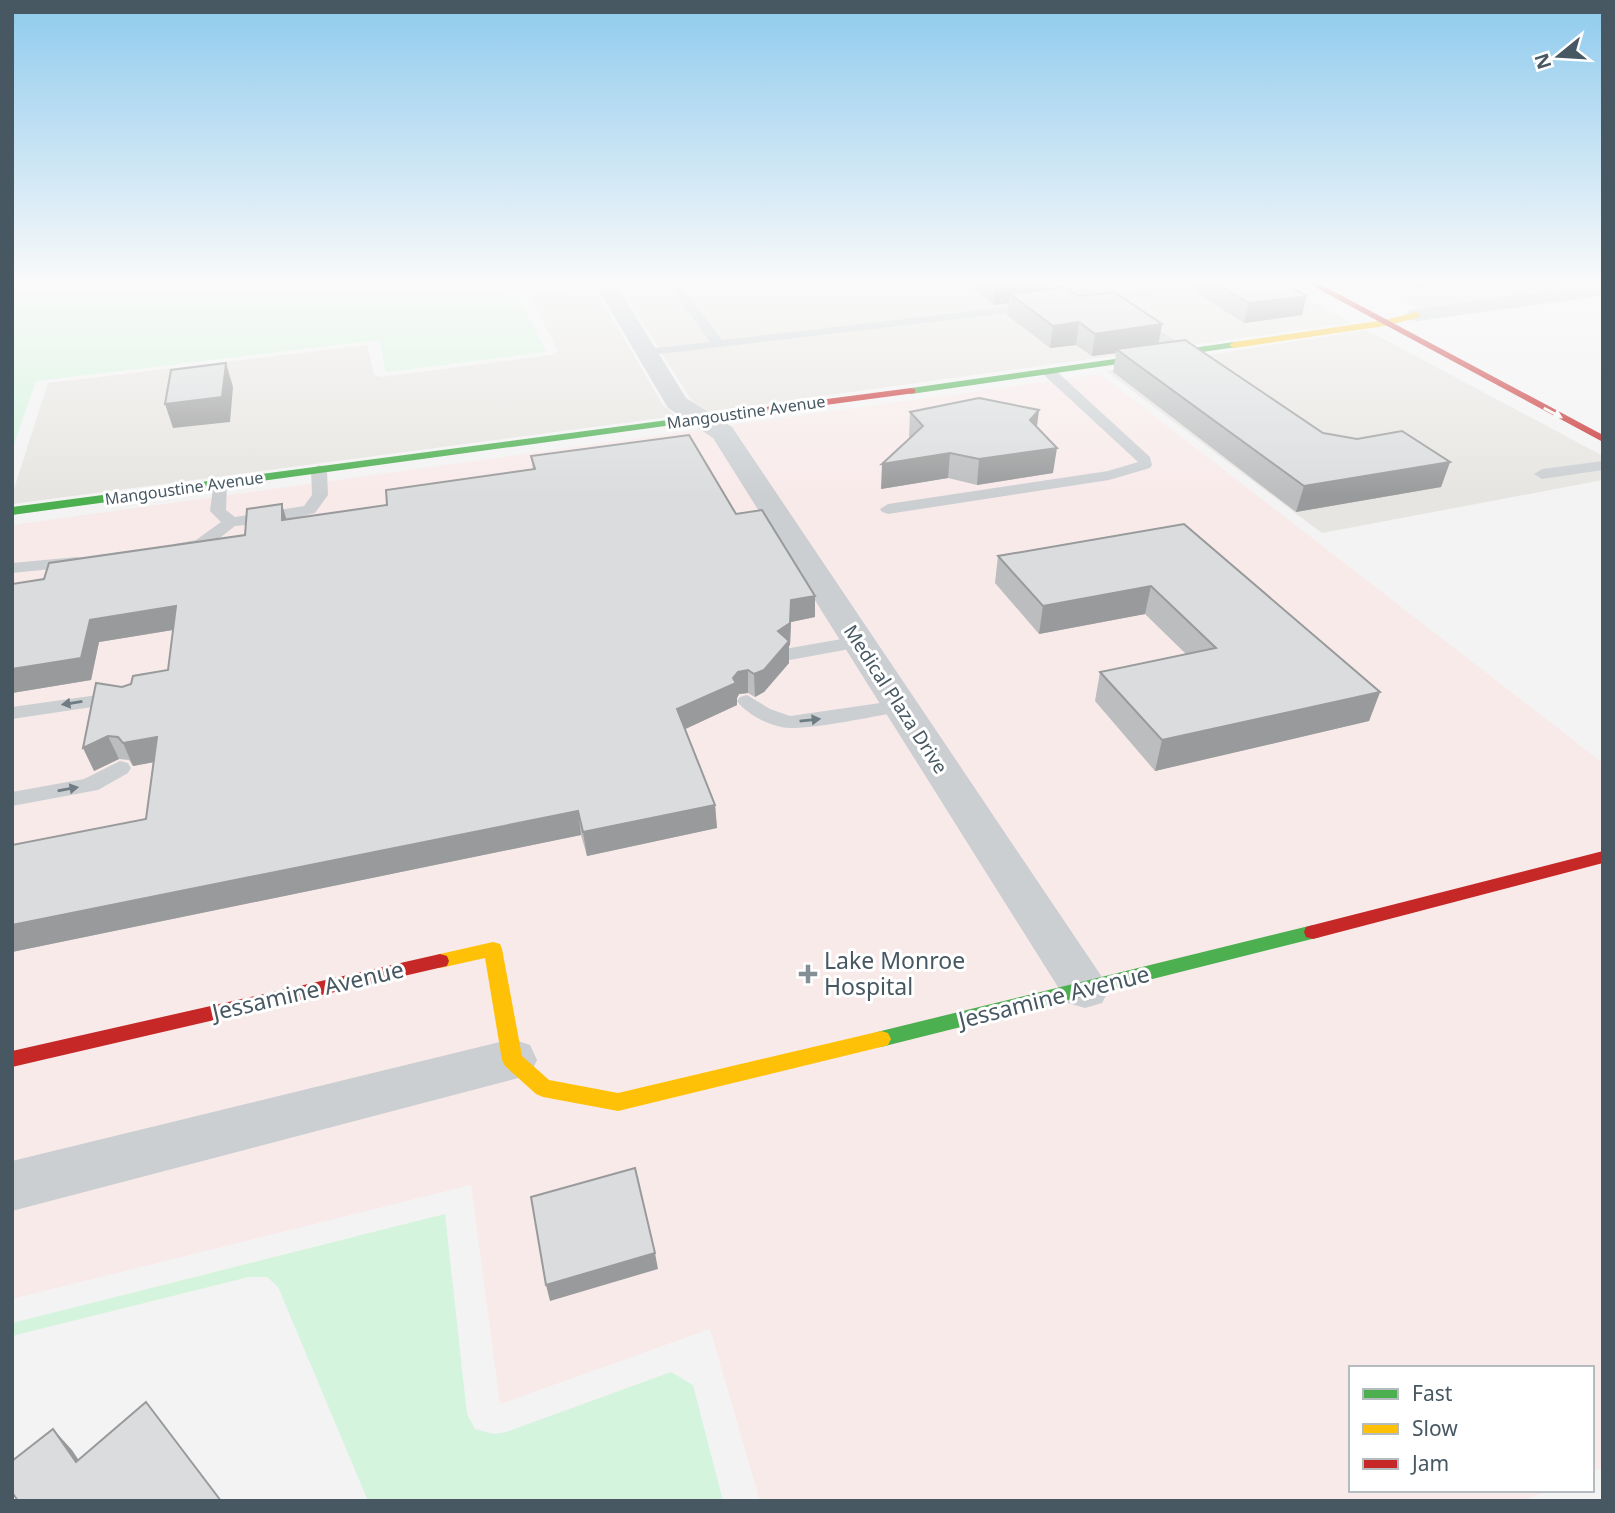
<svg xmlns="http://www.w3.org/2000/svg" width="1615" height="1513" font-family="'Noto Sans',sans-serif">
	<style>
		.commercial { fill: #e7e5e1 }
		.medical { fill: #f9eaea }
		.green { fill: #d5f4de }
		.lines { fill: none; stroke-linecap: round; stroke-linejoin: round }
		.lane { fill: #cbcfd2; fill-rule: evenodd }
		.street { fill: #cbcfd2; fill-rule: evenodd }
		.fast { fill: #4caf50; fill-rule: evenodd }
		.slow { fill: #ffc107; fill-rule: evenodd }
		.jam { fill: #c62828; fill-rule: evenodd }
		.wall { fill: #bbbdbe }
		.shaded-wall { fill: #999a9b }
		.building { fill: #dadcdd; stroke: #999a9b; stroke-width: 2 }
		.oneway { fill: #f6fbf6 }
		.oneway2 { fill: #6f7c84 }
		.poi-dot { fill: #838e95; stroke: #fff; stroke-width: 2.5 }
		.labels { text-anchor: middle; stroke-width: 6; stroke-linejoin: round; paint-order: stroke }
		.far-street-label { font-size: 16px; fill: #475862; stroke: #fff }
		.street-label { font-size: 19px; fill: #475862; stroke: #fff }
		.near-poi-label { font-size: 23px; fill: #475862; stroke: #fff; text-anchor: start }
		.near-street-label { font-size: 23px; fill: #475862; stroke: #fff }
	</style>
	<rect width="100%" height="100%" fill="#f3f3f3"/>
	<path class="commercial" d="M 618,284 L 1281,284 L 1352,323 L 706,412 L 692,401 Z
		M 1370,284 L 1513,284 L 1536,294 L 1422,310 Z
		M 594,287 L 663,405 L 676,416 L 12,504 L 12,495 L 48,383 L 367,345 L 374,374 L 380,377 L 551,355 L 558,351 L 529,295 Z
		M 1367,330 L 1603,456 L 1603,480 L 1322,533 L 1106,371 Z"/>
	<path class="medical" d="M 1100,374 L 1603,763 L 1603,1467 L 1592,1472 L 1592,1368 L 1351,1368 L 1351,1490 L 1549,1490 L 1524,1501 L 760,1501 L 710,1329 L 500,1404 L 471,1185 L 12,1299 L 12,525 Z"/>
	<path class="green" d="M 12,284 L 587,284 L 588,285 L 517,293 L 546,352 L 386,372 L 379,340 L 36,381 L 12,450 Z
		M 445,1214 L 467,1414 L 475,1429 L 494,1434 L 506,1432 L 671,1372 L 693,1385 L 723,1501 L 368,1501 L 278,1287 L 267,1277 L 249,1277 L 12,1336 L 12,1323 Z"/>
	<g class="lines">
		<path class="lane" d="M 668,284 L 679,284 L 722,340 L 1034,304 L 1040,307 L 1034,310 L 643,356 L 641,353 L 647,349 L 710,342 Z
			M 1071,284 L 1084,284 L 1100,295 L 1186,284 L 1223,284 L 1218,287 L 1108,301 L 1113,305 L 1107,308 L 1090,301 Z
			M 1525,284 L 1540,284 L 1563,296 L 1553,298 Z
			M 1137,319 L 1190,348 L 1192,351 L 1186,355 L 1182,354 L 1133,326 L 1133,320 Z
			M 1049,368 L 1054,369 L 1150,457 L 1152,465 L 1150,468 L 1109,480 L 888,514 L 882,512 L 880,509 L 888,504 L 1108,471 L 1138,462 L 1044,375 L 1043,372 Z
			M 1603,461 L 1603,470 L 1542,479 L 1534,474 L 1542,469 Z
			M 319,465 L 327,470 L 328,495 L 315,513 L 277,522 L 235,526 L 207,548 L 181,553 L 173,548 L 175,544 L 196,540 L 221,522 L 210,511 L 214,481 L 224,481 L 227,484 L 226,510 L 235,517 L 304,506 L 312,495 L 311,470 Z
			M 76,557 L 82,558 L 84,562 L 82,566 L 12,573 L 12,563 Z
			M 859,636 L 866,638 L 868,642 L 866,646 L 790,660 L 781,654 L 790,648 Z
			M 119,692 L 126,694 L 129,698 L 126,702 L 12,719 L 12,707 Z
			M 747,695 L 770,709 L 790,716 L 901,700 L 908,702 L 911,706 L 908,710 L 901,712 C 868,717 822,728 790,728 C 773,728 747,715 737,701 L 740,697 Z
			M 120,761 L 128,763 L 131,768 L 128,773 L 98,790 L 12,806 L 12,792 L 84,779 Z"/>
		<path class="street" d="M 595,284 L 616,284 L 686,398 L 732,427 L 1102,977 L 1109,990 L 1102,1003 L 1085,1008 L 1068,1003 L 713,438 L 668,408 Z
			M 1603,284 L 1603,296 L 1417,321 L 1409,320 L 1406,315 L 1409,310 L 1417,309 Z
			M 512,1039 L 530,1045 L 537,1060 L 530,1075 L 12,1211 L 12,1161 Z"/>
		<path class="fast" d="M 1234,342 L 1239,345 L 1237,347 L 911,394 L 906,391 L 911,388 Z
			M 683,418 L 687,419 L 687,423 L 12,515 L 12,507 Z
			M 1313,925 L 1320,927 L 1322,932 L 1320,937 L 881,1047 L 874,1045 L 871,1039 L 874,1033 L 881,1031 Z"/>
		<path class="slow" d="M 1417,312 L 1420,313 L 1420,317 L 1385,326 L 1234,348 L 1229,345 L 1234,342 L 1385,320 Z
			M 493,942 L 500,944 L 502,949 L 522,1056 L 549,1080 L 618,1093 L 881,1031 L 888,1033 L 891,1039 L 888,1045 L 881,1047 L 618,1111 L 543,1097 L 536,1094 L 505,1066 L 502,1060 L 485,958 L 440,968 L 433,966 L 431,961 L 433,956 L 440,954 Z"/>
		<path class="jam" d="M 1309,284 L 1320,284 L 1603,435 L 1603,442 Z
			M 911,388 L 915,389 L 915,393 L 683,424 L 678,421 L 683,418 Z
			M 1603,851 L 1603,863 L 1313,939 L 1306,937 L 1304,932 L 1306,927 L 1313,925 Z
			M 440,954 L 447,956 L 449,961 L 447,966 L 12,1067 L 12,1051 Z"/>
	</g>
	<path class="wall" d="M 968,284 L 1050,284 L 1049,289 L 1078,296 L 1162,324 L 1159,343 L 1323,433 L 1450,462 L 1441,487 L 1296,512 L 1113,372 L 1116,353 L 1092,356 L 1076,345 L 1050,348 L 1007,315 L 1009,303 L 994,305 Z
		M 1197,284 L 1285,284 L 1302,315 L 1244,323 L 1195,292 Z
		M 910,412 L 1037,427 L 1053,473 L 977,485 L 948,478 L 881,489 L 910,438 L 909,436 Z
		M 531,456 L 736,514 L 815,617 L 791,622 L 790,645 L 789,646 L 789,663 L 764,692 L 755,697 L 748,693 L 739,694 L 737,698 L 737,705 L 685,729 L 715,805 L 717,828 L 587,856 L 581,835 L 12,952 L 12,845 L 146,819 L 153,762 L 133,766 L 129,760 L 119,759 L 94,771 L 122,687 L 168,670 L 173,630 L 99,642 L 91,680 L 12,693 L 12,584 L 44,579 L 245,535 L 287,519 L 387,505 L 533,470 Z
		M 1184,524 L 1380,692 L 1369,721 L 1155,771 L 1095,701 L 1100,672 L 1186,654 L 1145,614 L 1039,634 L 995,583 L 998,556 Z"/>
	<path class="shaded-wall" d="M 996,284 L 1050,284 L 1048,298 L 1010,294 L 1009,303 L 994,305 Z
		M 1417,284 L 1440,284 L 1416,288 Z
		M 1307,296 L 1302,315 L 1244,323 L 1249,303 Z
		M 1079,322 L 1076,345 L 1050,348 L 1053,326 Z
		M 1162,324 L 1158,346 L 1116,349 L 1116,353 L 1092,356 L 1095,334 Z
		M 226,363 L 233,387 L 230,422 L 173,428 L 165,404 Z
		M 1039,410 L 1036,434 L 1030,420 Z
		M 1057,448 L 1053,473 L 977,485 L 979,459 Z
		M 950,453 L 948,478 L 881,489 L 882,464 Z
		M 1450,462 L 1441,487 L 1296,512 L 1304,486 Z
		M 282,504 L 288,525 L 282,520 Z
		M 1151,586 L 1145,614 L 1039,634 L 1043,606 Z
		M 815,596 L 815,617 L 791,622 L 790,645 L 789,646 L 789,663 L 764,692 L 755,697 L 754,674 L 778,631 L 791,600 Z
		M 176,606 L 185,628 L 99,642 L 91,680 L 12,693 L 12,669 L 90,620 Z
		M 748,670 L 748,693 L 739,694 L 737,698 L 737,705 L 679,732 L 677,709 L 733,678 L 738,672 Z
		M 1380,692 L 1369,721 L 1155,771 L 1162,740 Z
		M 108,736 L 119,759 L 94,771 L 83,748 Z
		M 157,737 L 166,760 L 133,766 L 123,743 Z
		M 715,805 L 717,828 L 587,856 L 583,832 Z
		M 578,811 L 581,835 L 12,952 L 12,925 Z
		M 655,1253 L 658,1269 L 550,1301 L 546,1285 Z
		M 53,1429 L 72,1450 L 94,1483 L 76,1462 Z"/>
	<path class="building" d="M 1217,284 L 1285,284 L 1307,296 L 1249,303 Z
		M 1066,287 L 1078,296 L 1114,292 L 1162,324 L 1095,334 L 1079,322 L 1053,326 L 1010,294 Z
		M 1185,340 L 1323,433 L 1357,439 L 1402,431 L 1450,462 L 1304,486 L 1116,349 Z
		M 226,363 L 222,397 L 165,404 L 171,370 Z
		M 979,398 L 1039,410 L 1030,420 L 1057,448 L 979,459 L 950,453 L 882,464 L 923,426 L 910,412 Z
		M 689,435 L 736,514 L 762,510 L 815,596 L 791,600 L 790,623 L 778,631 L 789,641 L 764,670 L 754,674 L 748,670 L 738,672 L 733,678 L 736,683 L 677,709 L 715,805 L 583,832 L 578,811 L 12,925 L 12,845 L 146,819 L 157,737 L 123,743 L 118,737 L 108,736 L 83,748 L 96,683 L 122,687 L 131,684 L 133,676 L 168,670 L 176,606 L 90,620 L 81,658 L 12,669 L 12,584 L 44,579 L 49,563 L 245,535 L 247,509 L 282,504 L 282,520 L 387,505 L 386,490 L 535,469 L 531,456 Z
		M 1184,524 L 1380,692 L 1162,740 L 1100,672 L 1216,648 L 1151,586 L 1043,606 L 998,556 Z
		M 635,1168 L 655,1253 L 546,1285 L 531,1197 Z
		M 146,1402 L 221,1501 L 18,1501 L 12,1492 L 12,1461 L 53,1429 L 76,1462 Z"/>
	<defs><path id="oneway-solid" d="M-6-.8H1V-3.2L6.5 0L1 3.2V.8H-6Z" transform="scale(1.75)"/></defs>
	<use class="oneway" href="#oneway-solid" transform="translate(1553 413) rotate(28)"/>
	<g class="oneway2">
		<use href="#oneway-solid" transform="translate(72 703) rotate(171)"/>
		<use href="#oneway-solid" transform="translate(810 720) rotate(-6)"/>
		<use href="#oneway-solid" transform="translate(68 789) rotate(-10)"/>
	</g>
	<linearGradient id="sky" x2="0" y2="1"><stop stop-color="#8ecaed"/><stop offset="0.57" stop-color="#fafafa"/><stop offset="1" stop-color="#fafafa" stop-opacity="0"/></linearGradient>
	<rect width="1615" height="496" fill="url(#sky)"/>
	<path class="poi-dot" d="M804.5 963.5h7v7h7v7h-7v7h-7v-7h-7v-7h7z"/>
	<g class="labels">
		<g class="far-street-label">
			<text transform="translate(746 412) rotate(-8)" y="6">Mangoustine Avenue</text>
			<text transform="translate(184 488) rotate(-8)" y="6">Mangoustine Avenue</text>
		</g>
		<g class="street-label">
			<text transform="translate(896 699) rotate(57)" y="7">Medical Plaza Drive</text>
		</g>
		<g class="near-poi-label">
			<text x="824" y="969">Lake Monroe<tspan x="824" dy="26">Hospital</tspan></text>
		</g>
		<g class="near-street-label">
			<text transform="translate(308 991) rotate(-13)" y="8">Jessamine Avenue</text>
			<text transform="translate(1054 997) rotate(-14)" y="8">Jessamine Avenue</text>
		</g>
	</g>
	<rect width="1615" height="1513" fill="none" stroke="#475862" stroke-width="28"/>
	<rect x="1349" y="1366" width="245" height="126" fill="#ffffff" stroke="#b5bcc0" stroke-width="2"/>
	<rect x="1363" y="1389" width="35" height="10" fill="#4caf50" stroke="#b5bcc0" stroke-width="2"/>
	<text x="1412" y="1401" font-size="21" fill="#475862">Fast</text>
	<rect x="1363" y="1424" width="35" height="10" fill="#ffc107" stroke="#b5bcc0" stroke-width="2"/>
	<text x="1412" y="1436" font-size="21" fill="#475862">Slow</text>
	<rect x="1363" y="1459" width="35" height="10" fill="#c62828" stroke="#b5bcc0" stroke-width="2"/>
	<text x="1412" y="1471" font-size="21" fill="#475862">Jam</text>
	<g transform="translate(1559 56) rotate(252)" stroke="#ffffff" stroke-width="5" paint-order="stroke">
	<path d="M0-5L12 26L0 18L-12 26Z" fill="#475862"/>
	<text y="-10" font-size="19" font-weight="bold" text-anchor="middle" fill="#475862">N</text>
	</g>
</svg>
